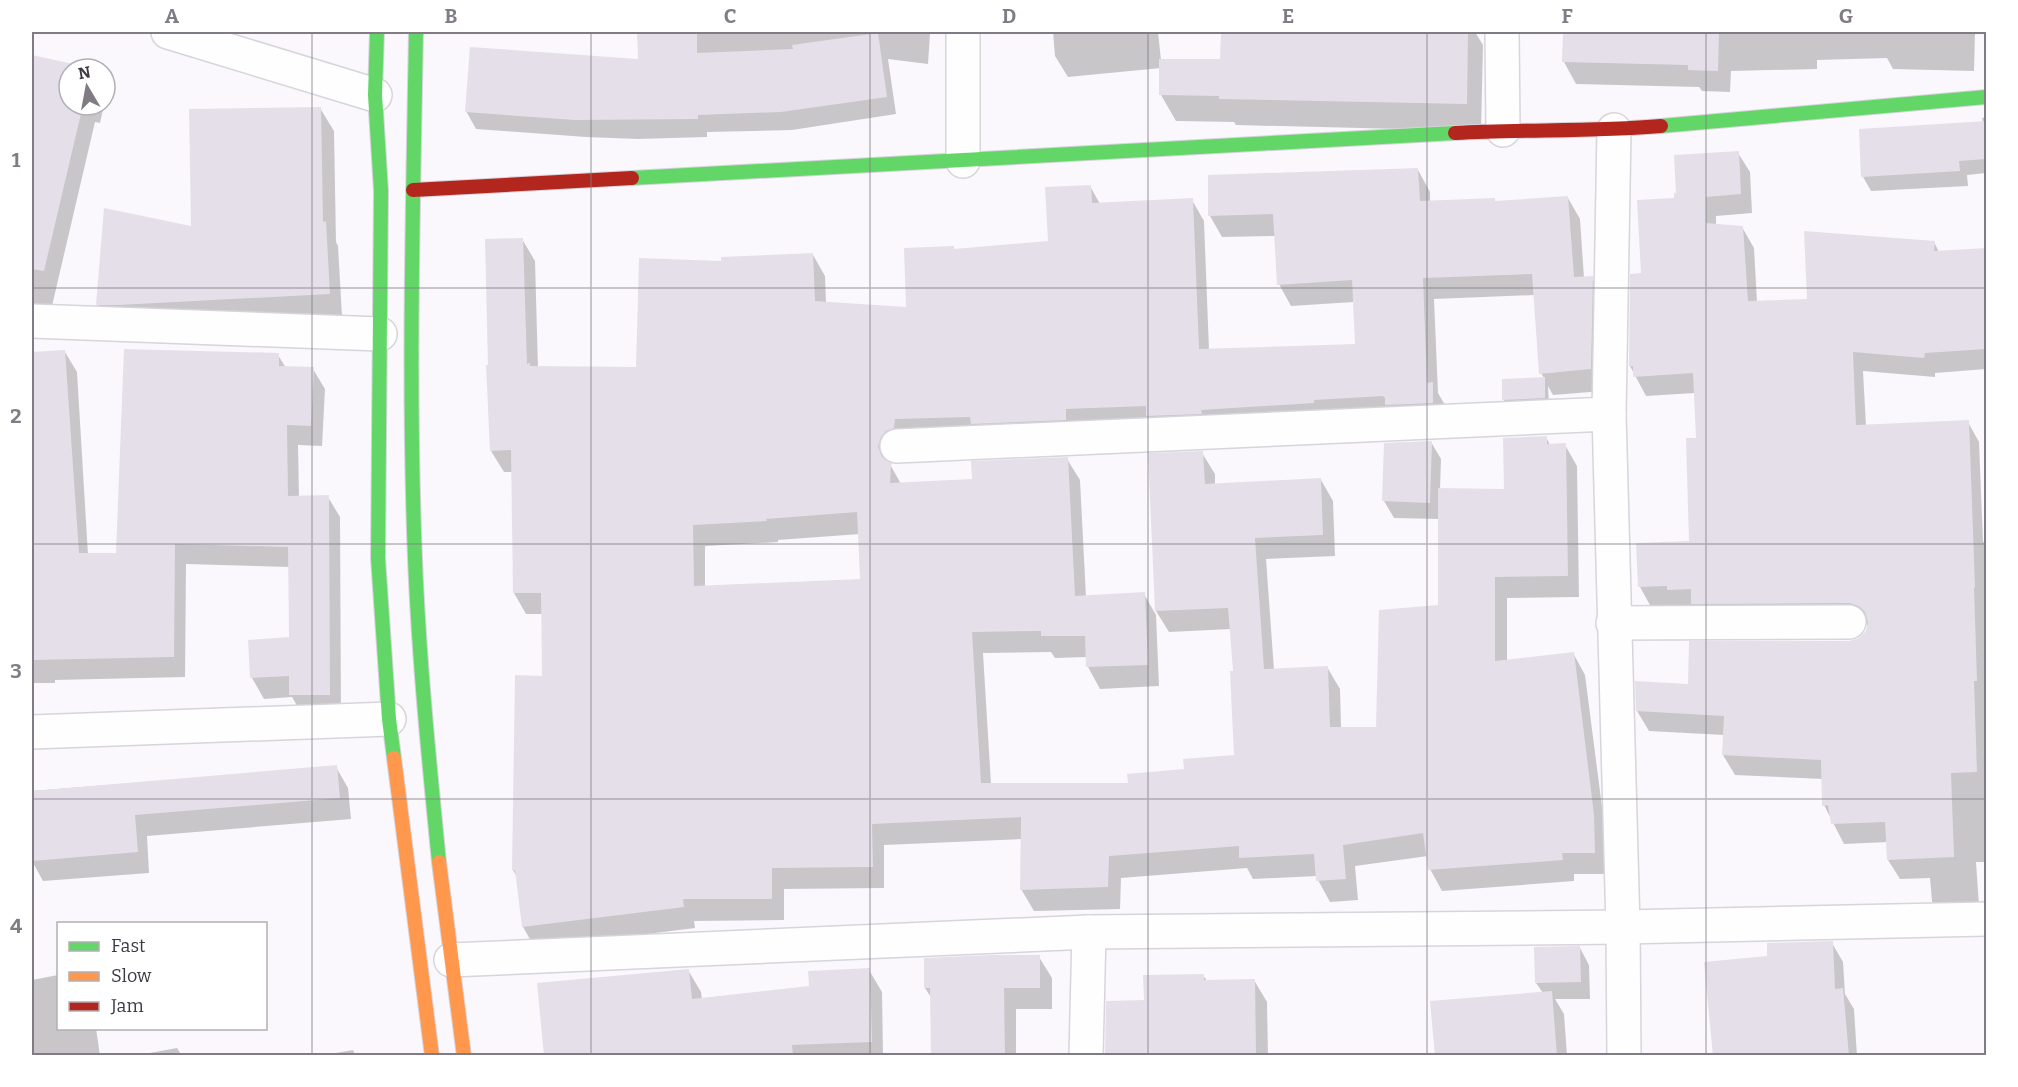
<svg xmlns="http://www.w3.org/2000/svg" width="2018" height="1087" viewBox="0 0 2018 1087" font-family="Bitter,serif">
  <rect width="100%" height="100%" fill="#faf8fc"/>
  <g fill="#0003" fill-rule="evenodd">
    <polygon points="639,32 929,32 930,34 928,64 888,59 896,114 792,130 707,132 707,137 638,139 586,137 476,129 466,111 639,60"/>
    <polygon points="1015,32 1158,32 1161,60 1221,61 1222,32 1475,32 1483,45 1481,131 1236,125 1234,122 1176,121 1161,95 1161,68 1068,77 1055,56 1053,32 1017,34"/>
    <polygon points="1564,32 1975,32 1974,71 1893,69 1887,58 1817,60 1817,69 1731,71 1730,92 1702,91 1699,87 1576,84 1564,62"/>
    <polygon points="32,56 91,69 69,69 69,105 104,105 100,123 95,122 48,323 32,328"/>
    <polygon points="320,108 334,131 336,242 338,246 342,316 110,327 97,304 192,227"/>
    <polygon points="1986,117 1986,173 1967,175 1968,186 1871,191 1863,177 1983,123 1982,118"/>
    <polygon points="1738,153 1750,172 1752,213 1716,216 1716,225 1742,227 1754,248 1757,302 1809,301 1934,242 1939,252 1986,250 1986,369 1935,373 1935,377 1863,371 1866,426 1968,422 1979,442 1983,542 1986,541 1986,862 1976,862 1980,920 1943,921 1932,901 1930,878 1900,879 1888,860 1888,842 1844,844 1824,805 1823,779 1735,775 1723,755 1724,735 1649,731 1637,711 1689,685 1860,639 1867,632 1869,625 1680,610 1678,606 1651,607 1640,587 1691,543 1697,440 1695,393 1646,396 1630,366 1642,275 1676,200"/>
    <path d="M1418 170 1430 192V202H1495L1568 198 1580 219 1584 278H1592L1604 299 1603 391 1553 395 1548 386 1549 406 1508 408 1504 400 1544 378 1541 373 1535 295 1434 299 1438 393 1445 405 892 459 891 466 901 484 973 480 1067 459 1080 480 1086 597 1144 594 1156 615 1159 686 1100 689 1088 667 1087 657 1055 658 1051 652 983 653 991 784H1129L1236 757 1234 672 1231 629 1169 632 1156 611 1202 453 1215 474V485L1321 480 1333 501 1335 556 1266 559 1274 670 1327 667 1340 689 1341 728H1378L1440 606V519L1394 518 1384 501 1431 442 1441 459 1440 490H1505L1546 437 1550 445H1565L1577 466 1579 597 1507 598V661L1573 653 1585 675 1606 838V874H1574V881L1442 891 1430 869 1428 856 1355 866 1358 900 1330 902 1318 880 1317 876 1253 879 1247 868 1121 878 1120 909 1034 911 1021 889 1022 839 884 845V888L784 889V920L694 921 695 928 535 948 523 927 517 877 513 870 544 677 543 614H526L514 593 512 472H504L491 451 488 367 522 239 535 261 538 368 637 369 722 262 813 255 825 276 826 303 907 309 955 251 1050 242 1090 186 1100 204 1192 200 1204 221 1209 350 1356 345 1354 302 1291 306 1279 284 1276 236 1222 237 1210 216ZM860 534 862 581 705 587V546L778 542V540Z"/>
    <polygon points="32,347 35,353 65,352 77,372 88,555 118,554 278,355 286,368 313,369 325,389 322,446 298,445 299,497 328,497 340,517 341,716 303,716 292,697 264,699 252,678 249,641 290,639 290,567 186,564 185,677 55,680 55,683 32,683"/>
    <polygon points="336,767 348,788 351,819 147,836 149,873 43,881 32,861 32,791"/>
    <polygon points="1832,943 1843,962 1845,994 1854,1009 1857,1056 1713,1056 1769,957"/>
    <polygon points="1580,948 1589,965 1590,999 1555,999 1564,1014 1567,1056 1436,1056 1543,993 1536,983"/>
    <polygon points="1039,957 1052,978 1052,1009 1016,1009 1016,1056 932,1056 932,999 925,988"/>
    <polygon points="688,970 701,992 702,1000 810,987 869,970 882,992 883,1056 545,1056"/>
    <polygon points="58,975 58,1028 96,1028 100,1056 32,1056 32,980"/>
    <polygon points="1203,975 1207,981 1254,980 1267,1002 1268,1056 1106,1056 1145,1001"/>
    <polygon points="177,1048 182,1056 133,1056"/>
    <polygon points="353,1050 356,1056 318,1056"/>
  </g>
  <g fill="#e5dfea" fill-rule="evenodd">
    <polygon points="637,32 697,32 697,53 793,49 792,45 878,33 887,97 781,112 698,115 698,119 575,120 465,112 470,47 638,59"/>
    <polygon points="1221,32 1468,32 1467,104 1219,99 1219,96 1159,95 1159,59 1220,59"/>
    <polygon points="1563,32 1719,32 1718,71 1688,70 1688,65 1562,62"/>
    <polygon points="32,55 96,69 69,69 69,105 83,105 44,271 32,269"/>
    <polygon points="321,107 323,222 326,221 330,294 118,305 96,305 104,208 191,226 189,109"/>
    <polygon points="1986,121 1986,159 1959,161 1960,171 1861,177 1859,129"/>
    <polygon points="1739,151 1741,194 1706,197 1706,223 1743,226 1748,301 1807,299 1804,231 1935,241 1934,251 1986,248 1986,349 1925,353 1924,358 1853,352 1856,425 1969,420 1975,587 1974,588 1977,681 1974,681 1977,772 1951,773 1954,857 1887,860 1885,822 1831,824 1828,805 1822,806 1821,760 1722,755 1724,716 1636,711 1635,681 1688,684 1689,641 1849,641 1859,638 1866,631 1868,622 1865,612 1859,606 1850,603 1691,604 1691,589 1667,590 1667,586 1638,587 1636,543 1689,541 1686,438 1696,438 1693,373 1633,377 1633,366 1629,366 1630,274 1641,273 1637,200 1674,198 1674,193 1676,193 1674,155"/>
    <path d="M1418 168 1420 201 1495 198V201L1568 196 1574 277 1593 276 1591 369 1539 374 1532 274 1423 278 1427 383 1433 382V403L1385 405V398L1383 396 1314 400V403L1201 410 1202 414 1146 416V406L1066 409V420L971 424 970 417 895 419 894 428 886 431 881 437 878 447 882 457 891 463 890 483 972 479 971 461 1068 457 1075 596 1145 592 1148 665 1086 667 1085 636H1041V631L972 632 981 783H1128L1127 774 1184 769 1183 759 1234 755 1230 671H1233L1228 608 1155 611 1148 453 1203 451 1205 484 1321 478 1323 535 1255 538 1264 669 1328 666 1330 727H1376L1379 610 1438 605V488L1504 489 1503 438 1547 436V444L1566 443 1568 576 1495 577V661L1574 652 1594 815 1595 853H1562L1563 860 1428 870 1423 833 1343 845 1346 879 1316 881 1314 854 1239 858V846L1109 856 1108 887 1020 890 1021 817 872 824 873 867 772 868V899H683L684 907 522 927 515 870H512L515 675 542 676 541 593H513L511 450 490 451 486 365H488L485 239 523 238 527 364 530 363V366L636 367 639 258 721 261V257L813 253 815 301 906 307 904 248 954 246V249L1048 241 1045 187 1091 185 1092 203 1193 198 1199 349 1355 344 1352 280 1277 285 1273 214 1208 216V175ZM857 512 860 579 694 586 693 525 767 521 766 519Z"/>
    <polygon points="124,349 279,353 279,366 314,367 311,426 287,425 288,496 329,495 330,695 289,695 289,676 250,678 248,640 289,637 288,547 175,544 174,657 32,660 32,352 65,350 79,553 116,553"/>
    <polygon points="1545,377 1545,398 1502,400 1502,379"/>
    <polygon points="1432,441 1430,503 1382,501 1384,443"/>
    <polygon points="337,765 340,798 135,815 138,852 32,861 32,791"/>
    <polygon points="1833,941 1835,989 1843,988 1849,1056 1713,1056 1704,962 1767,956 1767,943"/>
    <polygon points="1580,946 1581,982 1535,983 1534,947"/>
    <polygon points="992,955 1040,955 1040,988 1004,988 1005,1056 931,1056 930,988 924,988 924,958"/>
    <polygon points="870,968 872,1042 792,1045 793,1056 544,1056 537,983 689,969 692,999 809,986 808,971"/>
    <polygon points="1204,974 1204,980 1255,979 1256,1056 1105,1056 1106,1001 1144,1000 1143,975"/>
    <polygon points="1552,991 1557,1056 1435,1056 1430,1001"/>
  </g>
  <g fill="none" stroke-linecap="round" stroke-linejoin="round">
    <defs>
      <g id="street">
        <polyline points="168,32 375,95"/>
        <polyline points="1502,32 1503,130"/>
        <polyline points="1614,130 1609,414 1623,927 1624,1056"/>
        <polyline points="963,161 963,32"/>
        <polyline points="32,321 380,334"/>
        <polyline points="897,446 1609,414"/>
        <polyline points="1613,623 1849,622"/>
        <polyline points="32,732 389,719"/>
        <polyline points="451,960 1089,932 1623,927 1986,919"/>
        <polyline points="1086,1056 1089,932"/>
      </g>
      <g id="fast">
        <polyline points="377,32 375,95 381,191 378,558 389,719 394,758"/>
        <path d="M416 32C413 207 408 383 415 559 419 660 429 761 439 862"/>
        <polyline points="1661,126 1986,97"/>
        <polyline points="632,178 1455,133"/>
      </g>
      <g id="slow">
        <polyline points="394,758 432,1056"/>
        <polyline points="439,862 464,1056"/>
      </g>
      <g id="jam">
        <path d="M1455 133C1524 129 1592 132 1661 126"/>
        <polyline points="413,190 632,178"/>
      </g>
    </defs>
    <use href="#street" stroke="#d7d4db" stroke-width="36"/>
    <use href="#fast" stroke="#d7d4db" stroke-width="16"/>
    <use href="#slow" stroke="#d7d4db" stroke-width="16"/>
    <use href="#jam" stroke="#d7d4db" stroke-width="16"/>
    <use href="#street" stroke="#fefeff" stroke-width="33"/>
    <use href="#fast" stroke="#63d668" stroke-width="14"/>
    <use href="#slow" stroke="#ff974d" stroke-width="14"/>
    <use href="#jam" stroke="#b3261e" stroke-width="14"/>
  </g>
  <path fill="none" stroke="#807b84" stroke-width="1.5" stroke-opacity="0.55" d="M312 32V1056M591 32V1056M870 32V1056M1148 32V1056M1427 32V1056M1706 32V1056M32 288H1986M32 544H1986M32 799H1986"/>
  <rect width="2018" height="1087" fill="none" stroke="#ffffff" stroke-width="66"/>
  <rect x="57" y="922" width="210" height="108" fill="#ffffff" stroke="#b2afb4" stroke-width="1.5"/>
  <rect x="69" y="942" width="30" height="9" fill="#63d668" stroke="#b2afb4" stroke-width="1.5"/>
  <text x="111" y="952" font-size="18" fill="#3e3843">Fast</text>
  <rect x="69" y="972" width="30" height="9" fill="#ff974d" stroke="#b2afb4" stroke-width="1.5"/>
  <text x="111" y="982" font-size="18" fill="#3e3843">Slow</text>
  <rect x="69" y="1002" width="30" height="9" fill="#b3261e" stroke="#b2afb4" stroke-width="1.5"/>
  <text x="111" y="1012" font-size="18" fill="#3e3843">Jam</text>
  <g transform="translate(87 87) rotate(350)"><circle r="28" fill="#ffffff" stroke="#b2afb4" stroke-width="1.5"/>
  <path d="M0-4.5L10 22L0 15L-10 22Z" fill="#807b84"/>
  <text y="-9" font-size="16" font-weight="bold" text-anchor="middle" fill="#3e3843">N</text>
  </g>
  <rect x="33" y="33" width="1952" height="1021" fill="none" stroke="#807b84" stroke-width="2"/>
  <g font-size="20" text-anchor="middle" font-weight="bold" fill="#807b84">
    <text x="172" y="23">A</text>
    <text x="451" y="23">B</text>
    <text x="730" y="23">C</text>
    <text x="1009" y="23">D</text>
    <text x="1288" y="23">E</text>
    <text x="1567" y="23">F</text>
    <text x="1846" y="23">G</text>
    <text x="16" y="167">1</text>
    <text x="16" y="423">2</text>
    <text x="16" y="678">3</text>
    <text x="16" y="933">4</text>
  </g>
</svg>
